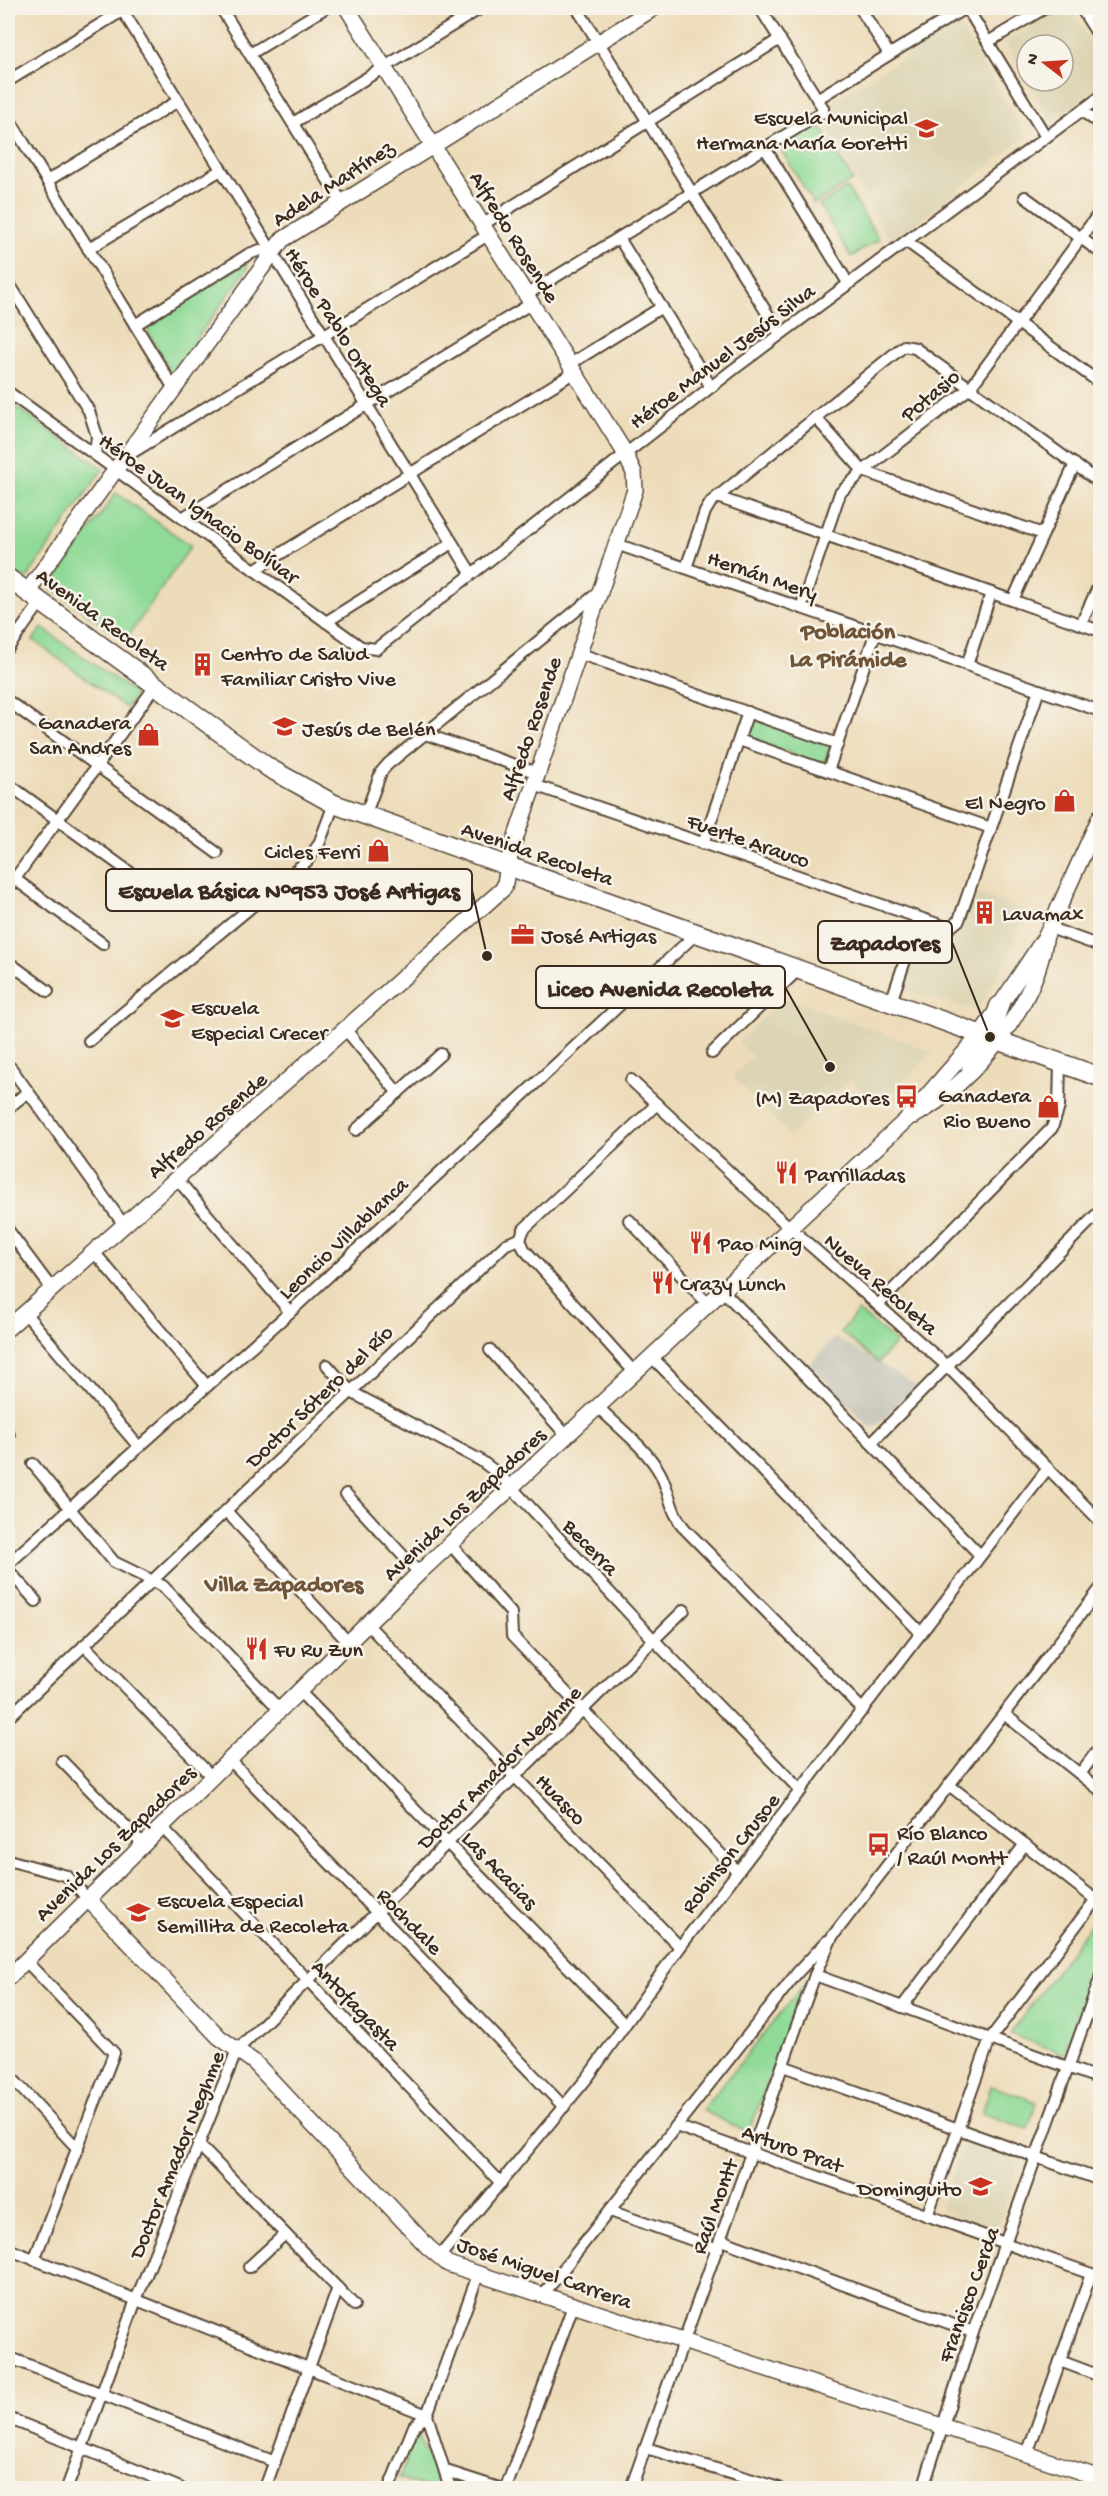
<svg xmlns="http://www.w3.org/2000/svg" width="1108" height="2496" viewBox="0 0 1108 2496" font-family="'Gochi Hand',sans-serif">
  <rect width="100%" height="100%" fill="#f7f3e8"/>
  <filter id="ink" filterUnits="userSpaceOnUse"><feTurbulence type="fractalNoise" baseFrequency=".0167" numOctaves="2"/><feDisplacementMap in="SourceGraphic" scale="12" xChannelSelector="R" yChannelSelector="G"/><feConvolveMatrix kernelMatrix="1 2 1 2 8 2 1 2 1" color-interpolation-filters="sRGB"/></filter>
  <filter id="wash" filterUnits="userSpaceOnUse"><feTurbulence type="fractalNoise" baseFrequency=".008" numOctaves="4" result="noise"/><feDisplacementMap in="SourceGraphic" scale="24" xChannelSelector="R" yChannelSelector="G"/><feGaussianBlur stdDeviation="1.35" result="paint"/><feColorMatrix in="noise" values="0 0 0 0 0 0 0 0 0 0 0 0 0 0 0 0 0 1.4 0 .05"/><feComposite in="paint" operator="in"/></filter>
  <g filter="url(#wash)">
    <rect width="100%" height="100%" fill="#eddcba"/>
    <g fill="#dcd4b4">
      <polygon points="1062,8 1071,8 1100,59 1100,87 1051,121 1028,81 1063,81 1063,45 1027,45 1027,80 1005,42"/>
      <polygon points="958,24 1026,136 891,243 826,123 832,115 830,103"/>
      <polygon points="974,892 1024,910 1009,956 977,1011 902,989 923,926 954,937"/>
      <polygon points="784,997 933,1052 878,1106 850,1078 790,1136 732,1076 752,1057 738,1042"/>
      <polygon points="964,2143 1020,2163 996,2230 940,2210"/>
    </g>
    <polygon fill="#c6c5b8" points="835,1337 917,1386 877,1425 869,1427 810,1364"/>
    <g fill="#8fda97" stroke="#65825a" stroke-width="1.5">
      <polygon points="817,121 853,180 814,204 778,145"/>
      <polygon points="847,188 879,239 851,257 819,205"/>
      <polygon points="247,262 247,269 171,374 147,329 149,322"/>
      <polygon points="8,401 103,469 25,581 8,569"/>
      <polygon points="116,493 191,546 125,641 50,587"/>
      <polygon points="42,628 136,694 126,708 33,640"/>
      <polygon points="749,718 830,746 825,762 821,764 749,739 744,732"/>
      <polygon points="858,1311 896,1342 878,1363 841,1332"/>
      <polygon points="1100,1912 1100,1951 1064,2054 1010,2034"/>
      <polygon points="809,1978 748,2133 702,2110"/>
      <polygon points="991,2086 1037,2102 1027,2129 982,2113"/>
      <polygon points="417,2431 441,2488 427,2488 399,2478"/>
    </g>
  </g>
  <g filter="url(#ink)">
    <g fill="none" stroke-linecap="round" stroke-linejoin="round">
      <defs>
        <g id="street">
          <polyline points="121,8 471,573"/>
          <polyline points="221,8 341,201"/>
          <polyline points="577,8 780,334"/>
          <polyline points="860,8 889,54"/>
          <polyline points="967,8 1046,137"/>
          <polyline points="1081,8 1100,38"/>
          <polyline points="988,42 1045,8"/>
          <polyline points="250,54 325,8"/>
          <polyline points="8,81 127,8"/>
          <polyline points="817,99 965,8"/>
          <polyline points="1082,111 1100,124"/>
          <polyline points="8,117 173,387"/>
          <polyline points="293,123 481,8"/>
          <polyline points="765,148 848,283"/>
          <polyline points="47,181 178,101"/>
          <polyline points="1025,197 1100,252"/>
          <polyline points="482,225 780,39"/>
          <polyline points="619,238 711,387"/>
          <polyline points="906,241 1100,383"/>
          <polyline points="88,249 221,170"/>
          <polyline points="8,282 89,411 97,436 95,455"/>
          <polyline points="526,295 823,112 823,108 760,8"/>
          <polyline points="135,325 249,254 260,250 271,251"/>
          <polyline points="570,364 662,307"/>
          <polyline points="8,392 361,647 376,649 734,369 1100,97"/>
          <polyline points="815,417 863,471 1043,534"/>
          <polyline points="130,454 488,235"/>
          <polyline points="717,497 1100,631"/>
          <polyline points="182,518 532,303"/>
          <polyline points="616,544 1100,711"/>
          <polyline points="686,568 705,512 711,502 904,346 915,348 1100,483"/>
          <polyline points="254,570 575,372"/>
          <polyline points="1013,600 1075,464"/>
          <polyline points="801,608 840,493 863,471 970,388 1100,212"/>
          <polyline points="326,622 452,543"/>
          <polyline points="1081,624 1100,583"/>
          <polyline points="8,648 41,602"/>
          <polyline points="578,653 838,744"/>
          <polyline points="967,665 991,593"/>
          <polyline points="8,701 217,853"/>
          <polyline points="425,734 538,773"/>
          <polyline points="739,740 991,828"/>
          <polyline points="828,771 875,634"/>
          <polyline points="8,784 157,892"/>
          <polyline points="534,785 949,928 959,920 1039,690"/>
          <polyline points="365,816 381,772 388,764 599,592"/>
          <polyline points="703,844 748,712"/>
          <polyline points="8,874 103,944"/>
          <polyline points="8,888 156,685"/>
          <polyline points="1050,928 1100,946"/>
          <polyline points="8,962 48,991"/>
          <polyline points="891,1002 919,919"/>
          <polyline points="346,1030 398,1093"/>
          <polyline points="89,1041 307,861 319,844 334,804"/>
          <polyline points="712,1053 799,969"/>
          <polyline points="11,1068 124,1225"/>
          <polyline points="631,1080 769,1209 947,1366 1100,1521"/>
          <polyline points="8,1108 28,1092"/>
          <polyline points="356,1130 441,1054"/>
          <polyline points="177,1179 290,1312"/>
          <polyline points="629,1220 708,1304"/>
          <polyline points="8,1230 52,1289"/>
          <polyline points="520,1239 524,1229 657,1104"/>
          <polyline points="520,1239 524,1249 635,1373"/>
          <polyline points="94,1252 207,1386"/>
          <polyline points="723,1291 980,1555"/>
          <polyline points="878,1305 1052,1128 1059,1107 1060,1062"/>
          <polyline points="25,1313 139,1447"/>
          <polyline points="490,1350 567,1436"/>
          <polyline points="652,1357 921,1633"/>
          <polyline points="327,1365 351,1392 480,1460 500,1475 654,1640 801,1791"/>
          <path d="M598 1407C618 1427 646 1448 660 1473 670 1492 670 1512 685 1529L863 1710"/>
          <polyline points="8,1434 9,1435"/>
          <polyline points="871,1443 1100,1211"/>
          <polyline points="33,1464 114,1562 163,1586 279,1709"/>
          <polyline points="346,1494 419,1573"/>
          <polyline points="226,1511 348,1642"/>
          <polyline points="450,1544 511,1613 512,1636 737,1871"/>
          <polyline points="8,1564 290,1312 697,933"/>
          <polyline points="8,1570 36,1601"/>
          <polyline points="367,1624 680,1947"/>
          <polyline points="84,1645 212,1777"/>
          <polyline points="299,1691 624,2024"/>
          <polyline points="1004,1714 1100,1790"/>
          <polyline points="8,1718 506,1244 520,1239"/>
          <polyline points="230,1760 564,2107"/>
          <polyline points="62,1761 143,1844"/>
          <polyline points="1080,1774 1100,1747"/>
          <polyline points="949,1785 1096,1900"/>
          <polyline points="161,1826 501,2183"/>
          <polyline points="8,1860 67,1876 87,1898"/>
          <polyline points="25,1960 114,2053 34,2260"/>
          <polyline points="815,1975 1100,2079"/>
          <polyline points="902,2007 1025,1844"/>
          <polyline points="783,2066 1100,2180"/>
          <polyline points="8,2074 78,2149"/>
          <polyline points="676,2126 1100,2277"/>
          <polyline points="198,2144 354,2305"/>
          <polyline points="610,2211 718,2249"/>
          <polyline points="927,2216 990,2039 1100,1894"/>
          <polyline points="721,2240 973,2332"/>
          <polyline points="8,2249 427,2415"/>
          <polyline points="439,2257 588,2077 680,1947 1048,1468"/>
          <polyline points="249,2267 285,2234"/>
          <polyline points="542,2296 797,1973 827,1941"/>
          <polyline points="8,2357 275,2462"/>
          <polyline points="1060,2361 1100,2376"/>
          <polyline points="8,2418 180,2488"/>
          <polyline points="646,2448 779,2488"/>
          <polyline points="1027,2454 1091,2274"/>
          <polyline points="446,2471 499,2488"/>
          <polyline points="67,2488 136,2300 237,2050 684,1610"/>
          <polyline points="265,2488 338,2288"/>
          <polyline points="389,2488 414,2426 427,2415"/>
          <polyline points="450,2488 427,2415 478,2275"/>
          <polyline points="506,2488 573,2306"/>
          <polyline points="631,2488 815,1975 832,1937 1100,1589"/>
          <polyline points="923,2488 973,2332 1100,1979"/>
        </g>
        <g id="secondary">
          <polyline points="27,592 282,240 654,8"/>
          <path d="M914 1116C974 1082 1034 1008 1045 940"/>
          <polyline points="8,1328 504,888 511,851 635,490 634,473 625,453 347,8"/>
          <polyline points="87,1898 219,2037 254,2062 428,2247 448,2264 1100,2478"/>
          <polyline points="8,1978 419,1573 906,1120 981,1034 1046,936 1100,817"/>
        </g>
        <g id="primary">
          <polyline points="8,578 269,768 334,804 1100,1077"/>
          <path d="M999 1006C995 1019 990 1028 999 1040"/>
          <polyline points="971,1070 983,1049 981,1034"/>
        </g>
      </defs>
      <use href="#street" stroke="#564535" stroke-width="14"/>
      <use href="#secondary" stroke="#564535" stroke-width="18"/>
      <use href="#primary" stroke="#564535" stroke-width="21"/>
      <use href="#street" stroke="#fff" stroke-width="10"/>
      <use href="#secondary" stroke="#fff" stroke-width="15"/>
      <use href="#primary" stroke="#fff" stroke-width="18"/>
    </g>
  </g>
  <defs>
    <symbol id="school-bare" viewBox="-9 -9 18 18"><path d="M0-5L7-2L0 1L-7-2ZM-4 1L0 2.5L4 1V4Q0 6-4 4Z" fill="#c8321e" stroke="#f7f3e8" stroke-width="2.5" paint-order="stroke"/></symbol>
    <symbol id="building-bare" viewBox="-9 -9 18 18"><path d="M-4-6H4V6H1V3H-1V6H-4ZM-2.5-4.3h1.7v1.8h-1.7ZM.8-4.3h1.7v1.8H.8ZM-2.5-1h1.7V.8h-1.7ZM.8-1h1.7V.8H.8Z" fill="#c8321e" stroke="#f7f3e8" stroke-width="2.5" paint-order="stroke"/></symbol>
    <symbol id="shop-bare" viewBox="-9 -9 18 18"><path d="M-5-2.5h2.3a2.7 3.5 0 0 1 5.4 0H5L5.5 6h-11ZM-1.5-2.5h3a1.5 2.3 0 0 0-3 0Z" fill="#c8321e" stroke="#f7f3e8" stroke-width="2.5" paint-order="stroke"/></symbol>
    <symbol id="office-bare" viewBox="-9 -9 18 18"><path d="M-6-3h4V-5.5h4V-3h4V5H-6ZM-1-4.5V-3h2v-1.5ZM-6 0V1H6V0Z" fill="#c8321e" stroke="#f7f3e8" stroke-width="2.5" paint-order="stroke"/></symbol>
    <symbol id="bus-bare" viewBox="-9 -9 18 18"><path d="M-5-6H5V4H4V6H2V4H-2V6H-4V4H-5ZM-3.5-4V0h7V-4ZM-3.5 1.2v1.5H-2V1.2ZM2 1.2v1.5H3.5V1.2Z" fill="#c8321e" stroke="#f7f3e8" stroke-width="2.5" paint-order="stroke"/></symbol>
    <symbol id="restaurant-bare" viewBox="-9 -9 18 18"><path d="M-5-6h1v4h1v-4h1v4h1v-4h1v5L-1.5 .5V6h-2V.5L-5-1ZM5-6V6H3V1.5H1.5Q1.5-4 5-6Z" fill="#c8321e" stroke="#f7f3e8" stroke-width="2.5" paint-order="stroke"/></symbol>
  </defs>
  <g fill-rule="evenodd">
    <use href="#school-bare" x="910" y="112" width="33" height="33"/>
    <use href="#building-bare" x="186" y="648" width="33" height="33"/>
    <use href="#school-bare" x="268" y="710" width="33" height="33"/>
    <use href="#shop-bare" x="132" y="718" width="33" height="33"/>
    <use href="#shop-bare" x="1048" y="784" width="33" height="33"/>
    <use href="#shop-bare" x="362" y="834" width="33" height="33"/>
    <use href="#building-bare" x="968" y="896" width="33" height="33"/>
    <use href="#office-bare" x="506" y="918" width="33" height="33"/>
    <use href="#school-bare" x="156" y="1002" width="33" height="33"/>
    <use href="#bus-bare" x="890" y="1080" width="33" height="33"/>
    <use href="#shop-bare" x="1032" y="1090" width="33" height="33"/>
    <use href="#restaurant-bare" x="770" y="1156" width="33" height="33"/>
    <use href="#restaurant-bare" x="684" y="1226" width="33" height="33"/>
    <use href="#restaurant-bare" x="646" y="1266" width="33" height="33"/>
    <use href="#restaurant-bare" x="240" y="1632" width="33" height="33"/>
    <use href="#bus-bare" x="862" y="1828" width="33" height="33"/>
    <use href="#school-bare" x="122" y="1896" width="33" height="33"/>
    <use href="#school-bare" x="964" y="2170" width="33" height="33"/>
  </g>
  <g text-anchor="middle" stroke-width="5" stroke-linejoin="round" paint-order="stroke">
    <g font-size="22" fill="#3b2a1e" stroke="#f7f3e8" text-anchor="start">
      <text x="908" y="124" text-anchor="end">Escuela Municipal<tspan x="908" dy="25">Hermana María Goretti</tspan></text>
      <text x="221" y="660">Centro de Salud<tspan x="221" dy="25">Familiar Cristo Vive</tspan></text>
      <text x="131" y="729" text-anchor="end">Ganadera<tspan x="131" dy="25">San Andres</tspan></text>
      <text x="302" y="735">Jesús de Belén</text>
      <text x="1046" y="809" text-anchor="end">El Negro</text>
      <text x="361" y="858" text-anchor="end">Cicles Ferri</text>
      <text x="1002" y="920">Lavamax</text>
      <text x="541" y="942">José Artigas</text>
      <text x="191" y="1014">Escuela<tspan x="191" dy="25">Especial Crecer</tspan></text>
      <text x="1031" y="1102" text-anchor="end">Ganadera<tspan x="1031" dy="25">Rio Bueno</tspan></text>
      <text x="889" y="1104" text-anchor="end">(M) Zapadores</text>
      <text x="805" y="1181">Parrilladas</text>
      <text x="718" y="1250">Pao Ming</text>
      <text x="680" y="1290">Crazy Lunch</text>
      <text x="274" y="1656">Fu Ru Zun</text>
      <text x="897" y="1839">Río Blanco<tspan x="897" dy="25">/ Raúl Montt</tspan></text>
      <text x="157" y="1907">Escuela Especial<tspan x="157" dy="25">Semillita de Recoleta</tspan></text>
      <text x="962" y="2195" text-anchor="end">Dominguito</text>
    </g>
    <g font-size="22" fill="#3b2a1e" stroke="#f7f3e8">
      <text transform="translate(332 182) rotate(-33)" y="8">Adela Martínez</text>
      <text transform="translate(516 236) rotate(58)" y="8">Alfredo Rosende</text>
      <text transform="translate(340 326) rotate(58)" y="8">Héroe Pablo Ortega</text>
      <text transform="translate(721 355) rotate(-37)" y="8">Héroe Manuel Jesús Silva</text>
      <text transform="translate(929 394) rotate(-40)" y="8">Potasio</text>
      <text transform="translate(200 507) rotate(36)" y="8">Héroe Juan Ignacio Bolívar</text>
      <text transform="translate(763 574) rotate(19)" y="8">Hernán Mery</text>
      <text transform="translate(104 618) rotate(36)" y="8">Avenida Recoleta</text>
      <text transform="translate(529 728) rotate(-71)" y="8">Alfredo Rosende</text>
      <text transform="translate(749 839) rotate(19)" y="8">Fuerte Arauco</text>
      <text transform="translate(538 852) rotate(19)" y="8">Avenida Recoleta</text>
      <text transform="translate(206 1124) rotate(-41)" y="8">Alfredo Rosende</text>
      <text transform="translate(342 1237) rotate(-43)" y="8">Leoncio Villablanca</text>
      <text transform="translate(882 1283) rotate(41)" y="8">Nueva Recoleta</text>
      <text transform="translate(318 1395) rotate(-44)" y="8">Doctor Sótero del Río</text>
      <text transform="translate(463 1503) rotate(-43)" y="8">Avenida Los Zapadores</text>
      <text transform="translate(592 1546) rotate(46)" y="8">Becerra</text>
      <text transform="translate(498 1766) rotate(-45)" y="8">Doctor Amador Neghme</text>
      <text transform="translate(562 1798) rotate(46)" y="8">Huasco</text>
      <text transform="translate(114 1842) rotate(-44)" y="8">Avenida Los Zapadores</text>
      <text transform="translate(729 1852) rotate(-52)" y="8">Robinson Crusoe</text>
      <text transform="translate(501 1869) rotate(46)" y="8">Las Acacias</text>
      <text transform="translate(411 1920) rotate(46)" y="8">Rochdale</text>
      <text transform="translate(357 2004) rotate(46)" y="8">Antofagasta</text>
      <text transform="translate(793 2147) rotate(20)" y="8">Arturo Prat</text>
      <text transform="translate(175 2154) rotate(-68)" y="8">Doctor Amador Neghme</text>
      <text transform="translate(713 2206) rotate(-70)" y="8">Raúl Montt</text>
      <text transform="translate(545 2271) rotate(19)" y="8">José Miguel Carrera</text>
      <text transform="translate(967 2294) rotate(-70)" y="8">Francisco Cerda</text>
    </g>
    <g font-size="24" font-weight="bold" fill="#715538" stroke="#f7f3e8">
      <text x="848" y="638">Población<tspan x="848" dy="28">La Pirámide</tspan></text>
      <text x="284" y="1591">Villa Zapadores</text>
    </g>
  </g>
  <path fill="none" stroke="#3b2a1e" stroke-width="2" d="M487 956L472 890M990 1037L952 942M830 1067L785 987"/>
  <g fill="#3b2a1e" stroke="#f7f3e8" stroke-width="2">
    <circle cx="487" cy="956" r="6"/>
    <circle cx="990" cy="1037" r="6"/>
    <circle cx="830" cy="1067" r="6"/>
  </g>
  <g fill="#f7f3e8" stroke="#3b2a1e" stroke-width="2">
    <rect x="106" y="869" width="366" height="42" rx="6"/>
    <rect x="818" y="921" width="134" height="42" rx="6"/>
    <rect x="536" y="966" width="249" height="42" rx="6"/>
  </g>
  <g font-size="24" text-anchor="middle" font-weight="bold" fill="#3b2a1e">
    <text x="289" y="898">Escuela Básica N°953 José Artigas</text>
    <text x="885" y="950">Zapadores</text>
    <text x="660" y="996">Liceo Avenida Recoleta</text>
  </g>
  <rect width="1108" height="2496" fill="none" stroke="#f7f3e8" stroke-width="30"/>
  <g transform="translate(1045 63) rotate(287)"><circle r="28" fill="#f7f3e8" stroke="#aca397" stroke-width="1.5"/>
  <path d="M0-4.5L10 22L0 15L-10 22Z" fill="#c8321e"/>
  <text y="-9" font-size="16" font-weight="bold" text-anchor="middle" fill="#3b2a1e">N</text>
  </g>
</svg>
